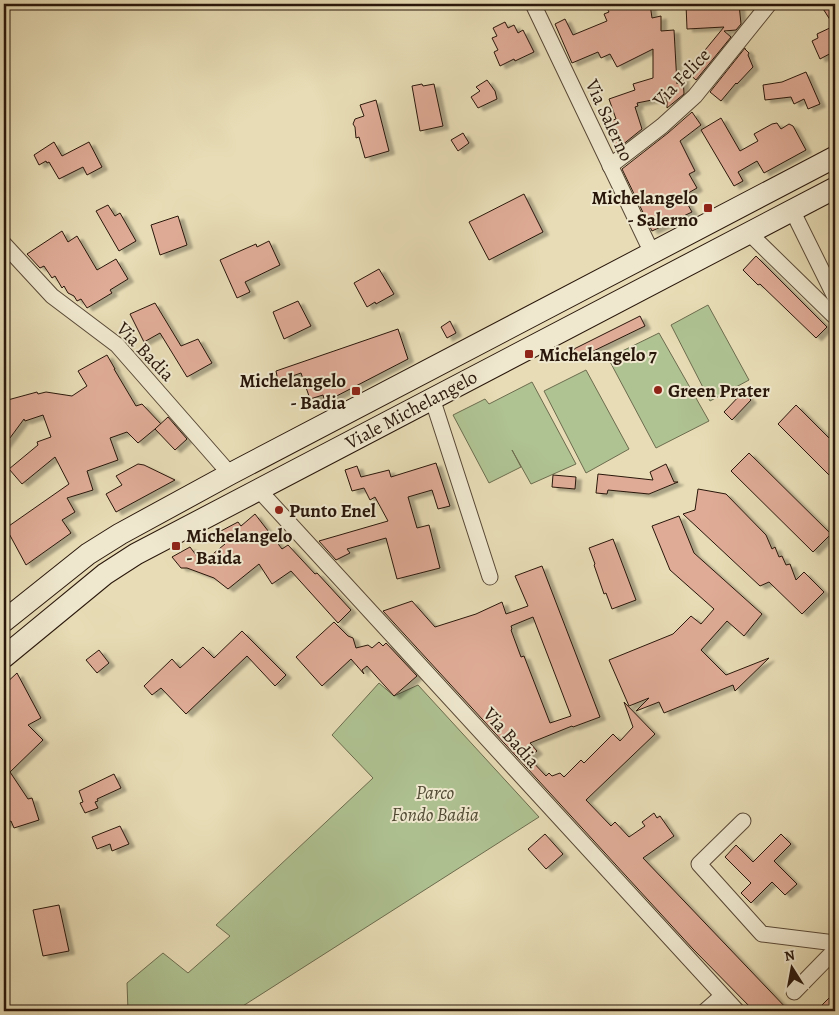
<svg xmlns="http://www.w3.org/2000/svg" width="839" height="1015" viewBox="0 0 839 1015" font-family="Alegreya,serif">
  <defs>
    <filter id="shadow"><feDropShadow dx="5.5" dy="3" stdDeviation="1" flood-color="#0004"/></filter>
  </defs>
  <rect width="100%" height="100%" fill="#e7dcb5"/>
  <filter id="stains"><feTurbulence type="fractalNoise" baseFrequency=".004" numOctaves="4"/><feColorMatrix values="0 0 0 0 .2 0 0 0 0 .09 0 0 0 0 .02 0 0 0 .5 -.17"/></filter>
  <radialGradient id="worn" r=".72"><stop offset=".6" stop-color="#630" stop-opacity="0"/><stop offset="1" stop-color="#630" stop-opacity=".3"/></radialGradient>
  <g fill="#afc292" stroke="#6c6c4e">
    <polygon points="708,305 749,380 710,401 671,325"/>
    <polygon points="659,333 709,421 656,448 608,358"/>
    <polygon points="586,370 629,449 586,473 544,391"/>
    <polygon points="532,382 576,464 531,484 512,450 521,467 489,483 453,415 485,399 489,404"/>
    <polygon points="379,683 394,696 418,685 539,817 235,1011 128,1011 127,983 163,953 188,973 230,936 216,925 373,778 332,735"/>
  </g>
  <g fill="#dfab96" stroke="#29170b" fill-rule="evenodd" filter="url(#shadow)">
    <polygon points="605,4 638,4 640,9 650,4 652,18 661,16 661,31 674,30 677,84 683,77 684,94 667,108 667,97 637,103 638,106 635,107 642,129 616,150 609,128 611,127 610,121 616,119 609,99 635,90 633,84 653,78 653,49 617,67 610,54 601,58 598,52 572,63 555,24 565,19 573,35 607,21 604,14 609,12"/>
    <polygon points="686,4 739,4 741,24 736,30 724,31 731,37 696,80 687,72 724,27 687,29"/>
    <polygon points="820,4 835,4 835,51 820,59 812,41 818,38 817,34 834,26"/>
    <polygon points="505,22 508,28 514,25 518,33 523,30 534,52 515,61 514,59 500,66 494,52 498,50 492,38 497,36 493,28"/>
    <polygon points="745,48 745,49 749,53 748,55 753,67 737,84 736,83 721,101 710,92"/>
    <polygon points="806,72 820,104 808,109 804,99 794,104 791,97 765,100 763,85 782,82"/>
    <polygon points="487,80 495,91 497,99 478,108 471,97 480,91 476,87"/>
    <polygon points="422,84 423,86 434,84 443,126 420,131 412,86"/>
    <polygon points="376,100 389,151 365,158 359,137 356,138 355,127 353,124 355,119 364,116 360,105"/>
    <polygon points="692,112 701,125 680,141 695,171 689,174 697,188 683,196 692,212 652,231 622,169 668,133"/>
    <polygon points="721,118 740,151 758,141 754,134 772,124 777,123 781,129 789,124 793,126 806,150 764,173 757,161 738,172 743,181 734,186 701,130"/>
    <polygon points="463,133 469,143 458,151 451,140"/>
    <polygon points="54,142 62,156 89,142 102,167 87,175 83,167 59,179 49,162 47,163 46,161 39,165 34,155"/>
    <polygon points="524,194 543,232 489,260 469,222"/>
    <polygon points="108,205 115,216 120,213 136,241 119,251 96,211"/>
    <polygon points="178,216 187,245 160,255 151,225"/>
    <polygon points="62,231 68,242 77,236 97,270 116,259 128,279 110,290 112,293 87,308 81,299 77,301 74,296 68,293 64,286 62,288 55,276 52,278 44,266 40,268 27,254"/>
    <polygon points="269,241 280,265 245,282 250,292 237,298 220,260 240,251 256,244 257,247"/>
    <polygon points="756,256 827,327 816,338 760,284 758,285 743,270"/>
    <polygon points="379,269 394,294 376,304 375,302 367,307 354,283"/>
    <polygon points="298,301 311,326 284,339 273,312"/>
    <polygon points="155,303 181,346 198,339 212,363 187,377 160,333 144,342 130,314"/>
    <polygon points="640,316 645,326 579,358 574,349"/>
    <polygon points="450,321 456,333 447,338 441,327"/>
    <polygon points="398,329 408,359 325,402 323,395 310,399 301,373 278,381 276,371"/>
    <polygon points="107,355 115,369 114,369 136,406 142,404 161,424 138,443 127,432 110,438 118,460 87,471 93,490 67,498 75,512 62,520 71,533 26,565 6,528 69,484 55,457 22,484 9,469 38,445 37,442 51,437 43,415 25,421 24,419 4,446 4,401 37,392 38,394 46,392 72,396 87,386 78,371"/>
    <polygon points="743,392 751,400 732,420 724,412"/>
    <polygon points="796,405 835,444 835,481 778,424"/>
    <polygon points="168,417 187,439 175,450 155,429"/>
    <polygon points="749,453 831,534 813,552 731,471"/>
    <polygon points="436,463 450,506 438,509 432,490 408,497 417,528 429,525 440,568 397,579 386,538 347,549 350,553 336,560 319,541 388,521 375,497 370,500 364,488 352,491 345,470 357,466 361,477 389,470 391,477"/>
    <polygon points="138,464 144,465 175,480 116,512 106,494 122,485 116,476"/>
    <polygon points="666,464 674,482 678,482 649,494 608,490 607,494 596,493 598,474 653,480 650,472"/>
    <polygon points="553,475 576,477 575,489 552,487"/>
    <polygon points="698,489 726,494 766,535 772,549 775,547 779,557 782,556 786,565 790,564 796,580 804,572 824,592 802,614 769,582 760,586 683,514 695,510"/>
    <polygon points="255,514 282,549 288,545 315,574 317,573 351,610 338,623 291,571 272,584 259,564 228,589 214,578 187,568 181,568 172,557 190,547 202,563 225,544 217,533 238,522 241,526"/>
    <polygon points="679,516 694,553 762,614 744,636 727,621 701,650 726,675 769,658 735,691 733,685 664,713 659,702 636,711 649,698 629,706 609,660 673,634 691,616 701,624 714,609 670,570 652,526"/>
    <polygon points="613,539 636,600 612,609 606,593 604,594 594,565 595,564 589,548"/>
    <path d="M542 566 600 717 573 727 572 726 530 743 537 751 529 758 546 776 549 773 552 776 560 773 564 777 581 760 584 763 613 734 620 741 633 727 624 702 655 734 586 800 611 826 615 822 629 837 645 826 642 822 654 813 657 818 660 816 674 836 643 858 789 1011H754L693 949 383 611 412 601 435 627 476 614 502 602 506 614 528 606 515 576ZM533 617 571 716 550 723 524 656 521 657 511 630 512 629 511 626Z"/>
    <polygon points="334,622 348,636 353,638 356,648 368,645 372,648 379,642 383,646 386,643 417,676 394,696 367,666 362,670 364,674 351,659 322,686 296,657"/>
    <polygon points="242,631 286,675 275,686 247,656 186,714 161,688 152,695 144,686 172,659 180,668 203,647 214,658"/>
    <polygon points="99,650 109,663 97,673 86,660"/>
    <polygon points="17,673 41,718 28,725 43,740 10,772 28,799 32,798 39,820 14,828 11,821 4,824 4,685"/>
    <polygon points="114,774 121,788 97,799 98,801 95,802 98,808 85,813 80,803 83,802 79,791"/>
    <polygon points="120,826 129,844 112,851 110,844 97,849 92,837"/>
    <polygon points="545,834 563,854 546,869 528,849"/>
    <polygon points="781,834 791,844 774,861 797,884 785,895 772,882 751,903 741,893 751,883 725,857 736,845 753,862"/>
    <polygon points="59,905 69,951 43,956 33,910"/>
    <polygon points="835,992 835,1011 816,1011"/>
  </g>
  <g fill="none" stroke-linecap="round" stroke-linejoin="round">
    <defs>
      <g id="street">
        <polyline points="533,4 652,253"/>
        <polyline points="610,166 662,126 695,96 769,4"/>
        <polyline points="792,210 835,297"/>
        <polyline points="749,233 835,317"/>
        <polyline points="4,244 52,296 117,345 230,474"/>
        <polyline points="432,398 490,577"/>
        <polyline points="258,489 737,1011"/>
        <polyline points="743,821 699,864 762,934 835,943"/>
        <polyline points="794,992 835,950"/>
        <polyline points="705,1011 722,996"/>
      </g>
      <g id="secondary">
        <polyline points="4,621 88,554 120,534 230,474 835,157"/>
        <polyline points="4,657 105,574 136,554 835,188"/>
      </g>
    </defs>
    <use href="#street" stroke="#584836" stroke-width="17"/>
    <use href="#secondary" stroke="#29170b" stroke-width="23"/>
    <use href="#street" stroke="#efe8cf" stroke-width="15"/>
    <use href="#secondary" stroke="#efe8cf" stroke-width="21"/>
  </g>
  <g fill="#8f2418" stroke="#efe8cf" stroke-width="2">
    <rect x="703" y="203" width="10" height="10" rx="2.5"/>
    <rect x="524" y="349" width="10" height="10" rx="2.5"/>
    <circle cx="658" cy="390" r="5"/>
    <rect x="351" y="386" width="10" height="10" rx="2.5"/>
    <circle cx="279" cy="510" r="5"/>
    <rect x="171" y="541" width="10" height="10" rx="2.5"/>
  </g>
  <g text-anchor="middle" stroke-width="4" stroke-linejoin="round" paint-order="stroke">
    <g font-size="19" fill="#29170b" stroke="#efe8cf">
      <text transform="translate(681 77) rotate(-46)" y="7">Via Felice</text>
      <text transform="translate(610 120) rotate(65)" y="7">Via Salerno</text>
      <text transform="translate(146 351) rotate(46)" y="7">Via Badia</text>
      <text transform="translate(411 409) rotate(-28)" y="7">Viale Michelangelo</text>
      <text transform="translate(512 737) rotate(48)" y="7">Via Badia</text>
    </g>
    <g font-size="19" font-weight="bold" fill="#29170b" stroke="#efe8cf" text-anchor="start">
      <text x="698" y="204" text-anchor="end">Michelangelo<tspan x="698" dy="22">- Salerno</tspan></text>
      <text x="539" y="361">Michelangelo 7</text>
      <text x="346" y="387" text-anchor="end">Michelangelo<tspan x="346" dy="22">- Badia</tspan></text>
      <text x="668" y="397">Green Prater</text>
      <text x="289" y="517">Punto Enel</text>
      <text x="186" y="542">Michelangelo<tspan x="186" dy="22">- Baida</tspan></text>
    </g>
    <g font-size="19" font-style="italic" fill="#514a34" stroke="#efe8cf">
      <text x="435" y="799">Parco<tspan x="435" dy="22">Fondo Badia</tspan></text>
    </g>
  </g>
  <rect width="839" height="1015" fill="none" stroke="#e7dcb5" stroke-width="20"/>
  <rect x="5" y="5" width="829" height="1005" fill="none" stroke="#29170b" stroke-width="2.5"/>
  <rect x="10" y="10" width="819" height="995" fill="none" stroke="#29170b"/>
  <g transform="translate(792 968) rotate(349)" stroke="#efe8cf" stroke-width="4" paint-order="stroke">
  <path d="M0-4L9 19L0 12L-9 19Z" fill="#29170b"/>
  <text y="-8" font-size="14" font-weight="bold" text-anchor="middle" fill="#29170b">N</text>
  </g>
  <rect width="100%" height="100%" filter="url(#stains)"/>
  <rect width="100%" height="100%" fill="url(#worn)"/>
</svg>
